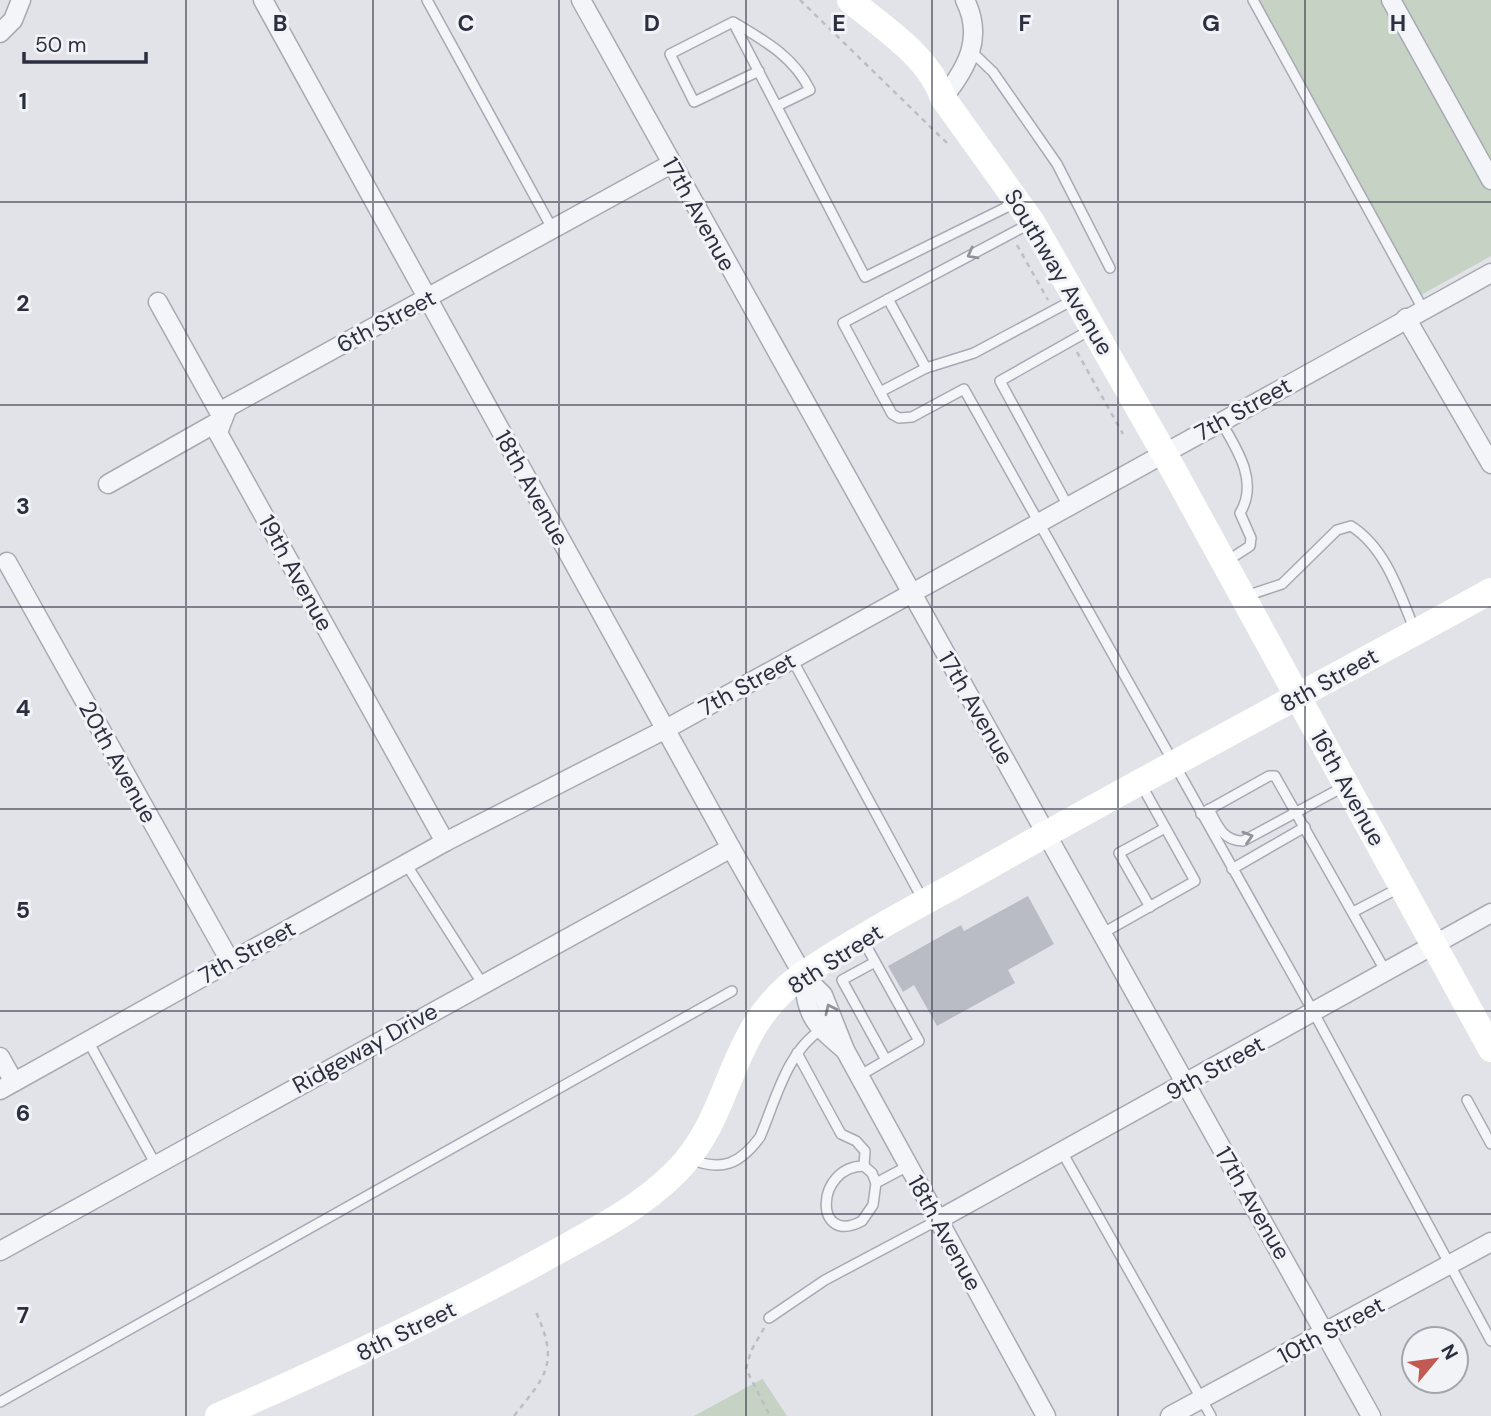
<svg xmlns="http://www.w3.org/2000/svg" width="1491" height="1416" viewBox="0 0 1491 1416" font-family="'DM Sans',sans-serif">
  <rect width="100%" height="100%" fill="#e2e3e9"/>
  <g fill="#c5d2c4">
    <polygon points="1253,0 1491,0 1491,256 1421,295"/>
    <polygon points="762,1378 787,1416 694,1416 762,1379"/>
  </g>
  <polygon fill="#babcc5" points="1028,896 1054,944 1008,970 1015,983 937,1026 914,985 903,992 888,966 961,925 964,931"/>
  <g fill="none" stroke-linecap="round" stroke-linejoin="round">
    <defs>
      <g id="service">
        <polyline points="427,0 553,230"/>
        <polyline points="1253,0 1423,309"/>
        <path d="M735 23C765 41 794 57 810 90L777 106"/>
        <polyline points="972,52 993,72 1057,164 1110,268"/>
        <polyline points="759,71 694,102 670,54 733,22 865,277 1013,204"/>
        <polyline points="1031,223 843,323 892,414 899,418 912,417 964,389 1314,1013 1491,1341"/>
        <polyline points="926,368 974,353 1073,300"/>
        <polyline points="880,392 926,368 888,299"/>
        <path d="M1221 422C1237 449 1259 482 1240 513L1251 538 1250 546 1227 561"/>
        <polyline points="1068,506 1000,381 1092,329"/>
        <path d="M1246 596 1282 584 1337 530 1351 526C1386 548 1400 594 1415 631"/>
        <polyline points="792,659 923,900"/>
        <path d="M1209 809C1217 825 1223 841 1243 841L1345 786"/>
        <polyline points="1201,814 1269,776 1275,776 1386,972"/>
        <polyline points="406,864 482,983"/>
        <polyline points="1232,869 1305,827"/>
        <polyline points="1150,907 1119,853 1165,828"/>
        <polyline points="1353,912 1401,887"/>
        <polyline points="1103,933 1195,881 1142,786"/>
        <polyline points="875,962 842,980 886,1060"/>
        <polyline points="88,1041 156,1165"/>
        <path d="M797 1053 841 1134 856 1141 865 1151 864 1166C815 1166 813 1247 862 1221L873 1205 876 1183 908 1166"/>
        <polyline points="859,1076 919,1041 863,940"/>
        <polyline points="1467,1100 1491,1144"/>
        <polyline points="1062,1152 1211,1416"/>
        <path d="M690 1159C722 1172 740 1164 760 1137 775 1102 787 1051 821 1030"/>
        <polyline points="864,1166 872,1173 876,1183"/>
        <polyline points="769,1318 825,1280 938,1220"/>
        <polyline points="0,1402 732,991"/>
      </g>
      <g id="minor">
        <polyline points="263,0 731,848 803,975 823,995 845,1050 1046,1416"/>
        <polyline points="581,0 1371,1416"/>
        <polyline points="1391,0 1491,180"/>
        <polyline points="0,33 13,20 21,0"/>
        <path d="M943 98C967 68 984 38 965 0"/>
        <polyline points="158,302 223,419 218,433 445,842"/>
        <polyline points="1406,318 1491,464"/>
        <polyline points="108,484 223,419 228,407 671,164"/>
        <polyline points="7,562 230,961"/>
        <path d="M803 975C807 1017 813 1023 845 1050"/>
        <polyline points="0,1057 14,1082"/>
        <polyline points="0,1090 445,842 666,729 1491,273"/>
        <polyline points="938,1220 1491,913"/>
        <polyline points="0,1251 731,848"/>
        <polyline points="1170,1416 1491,1242"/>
      </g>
    </defs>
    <use href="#service" stroke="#a8a9b3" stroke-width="12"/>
    <use href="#minor" stroke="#a8a9b3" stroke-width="21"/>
    <g stroke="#bcbec4" stroke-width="2.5" stroke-dasharray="5 5" stroke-linecap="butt">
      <polyline points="800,0 948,144"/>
      <polyline points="1017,245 1048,300"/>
      <polyline points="1077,352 1123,434"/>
      <polyline points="764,1328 751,1351 746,1369 770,1416"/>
      <path d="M514 1416C545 1376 560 1365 536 1312"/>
    </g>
    <use href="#service" stroke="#f4f5f8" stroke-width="9"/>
    <use href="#minor" stroke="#f4f5f8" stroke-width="18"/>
    <g stroke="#fff" stroke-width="26">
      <path d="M850 0C883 28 929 56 943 98L1032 222 1164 453 1491 1049"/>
      <path d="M218 1416C328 1368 435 1318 540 1261 588 1234 637 1211 676 1172 737 1110 724 1029 805 973 867 931 936 897 1000 860 1162 768 1328 681 1491 591"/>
    </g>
  </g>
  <defs><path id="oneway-chevron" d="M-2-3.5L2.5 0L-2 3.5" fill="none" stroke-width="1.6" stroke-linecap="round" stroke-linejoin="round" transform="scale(1.75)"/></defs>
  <g stroke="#90929c">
    <use href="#oneway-chevron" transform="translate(972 254) rotate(152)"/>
    <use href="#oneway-chevron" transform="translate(1248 837) rotate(-17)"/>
    <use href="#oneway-chevron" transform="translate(830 1009) rotate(-115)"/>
  </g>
  <path fill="none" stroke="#2c2f40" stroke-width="2" stroke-opacity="0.55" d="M186 0V1416M373 0V1416M559 0V1416M746 0V1416M932 0V1416M1118 0V1416M1305 0V1416M0 202H1491M0 405H1491M0 607H1491M0 809H1491M0 1011H1491M0 1214H1491"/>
  <g text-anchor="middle" stroke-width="6" stroke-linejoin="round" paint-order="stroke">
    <g font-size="23" fill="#2c2f40" stroke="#f2f3f7">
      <text transform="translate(699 214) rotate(61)" y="8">17th Avenue</text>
      <text transform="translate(1059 272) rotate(59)" y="8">Southway Avenue</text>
      <text transform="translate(386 321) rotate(-28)" y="8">6th Street</text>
      <text transform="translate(1243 409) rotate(-29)" y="8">7th Street</text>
      <text transform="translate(532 488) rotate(61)" y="8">18th Avenue</text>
      <text transform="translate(296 573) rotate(61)" y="8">19th Avenue</text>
      <text transform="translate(1329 680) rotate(-29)" y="8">8th Street</text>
      <text transform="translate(747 684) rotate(-29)" y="8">7th Street</text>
      <text transform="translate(976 708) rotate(60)" y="8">17th Avenue</text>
      <text transform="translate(118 762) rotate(61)" y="8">20th Avenue</text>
      <text transform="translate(1348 788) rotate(61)" y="8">16th Avenue</text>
      <text transform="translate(247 952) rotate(-29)" y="8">7th Street</text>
      <text transform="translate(835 959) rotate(-33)" y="8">8th Street</text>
      <text transform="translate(365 1048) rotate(-29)" y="8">Ridgeway Drive</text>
      <text transform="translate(1215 1068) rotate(-29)" y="8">9th Street</text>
      <text transform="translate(1253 1203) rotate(60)" y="8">17th Avenue</text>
      <text transform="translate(945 1233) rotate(61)" y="8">18th Avenue</text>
      <text transform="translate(1331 1330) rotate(-28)" y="8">10th Street</text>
      <text transform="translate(406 1331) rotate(-26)" y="8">8th Street</text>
    </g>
  </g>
  <g font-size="23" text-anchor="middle" font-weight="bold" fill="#2c2f40" stroke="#f2f3f7" stroke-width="6" stroke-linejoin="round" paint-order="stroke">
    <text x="280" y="31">B</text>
    <text x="466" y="31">C</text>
    <text x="652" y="31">D</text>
    <text x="839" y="31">E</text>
    <text x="1025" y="31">F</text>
    <text x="1211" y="31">G</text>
    <text x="1398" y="31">H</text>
    <text x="23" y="109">1</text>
    <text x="23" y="311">2</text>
    <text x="23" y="514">3</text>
    <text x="23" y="716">4</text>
    <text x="23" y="918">5</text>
    <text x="23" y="1121">6</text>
    <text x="23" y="1323">7</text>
  </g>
  <g transform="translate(1435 1360) rotate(61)"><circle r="33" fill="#f2f3f7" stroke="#a3a5ae" stroke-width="2"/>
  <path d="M0-5L12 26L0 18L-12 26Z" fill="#c25953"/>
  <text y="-10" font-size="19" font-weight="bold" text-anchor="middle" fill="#2c2f40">N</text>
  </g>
  <path d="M24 52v10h122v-10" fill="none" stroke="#2c2f40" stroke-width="3.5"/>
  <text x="35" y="52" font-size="21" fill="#2c2f40" stroke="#f2f3f7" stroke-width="5" paint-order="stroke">50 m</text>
</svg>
